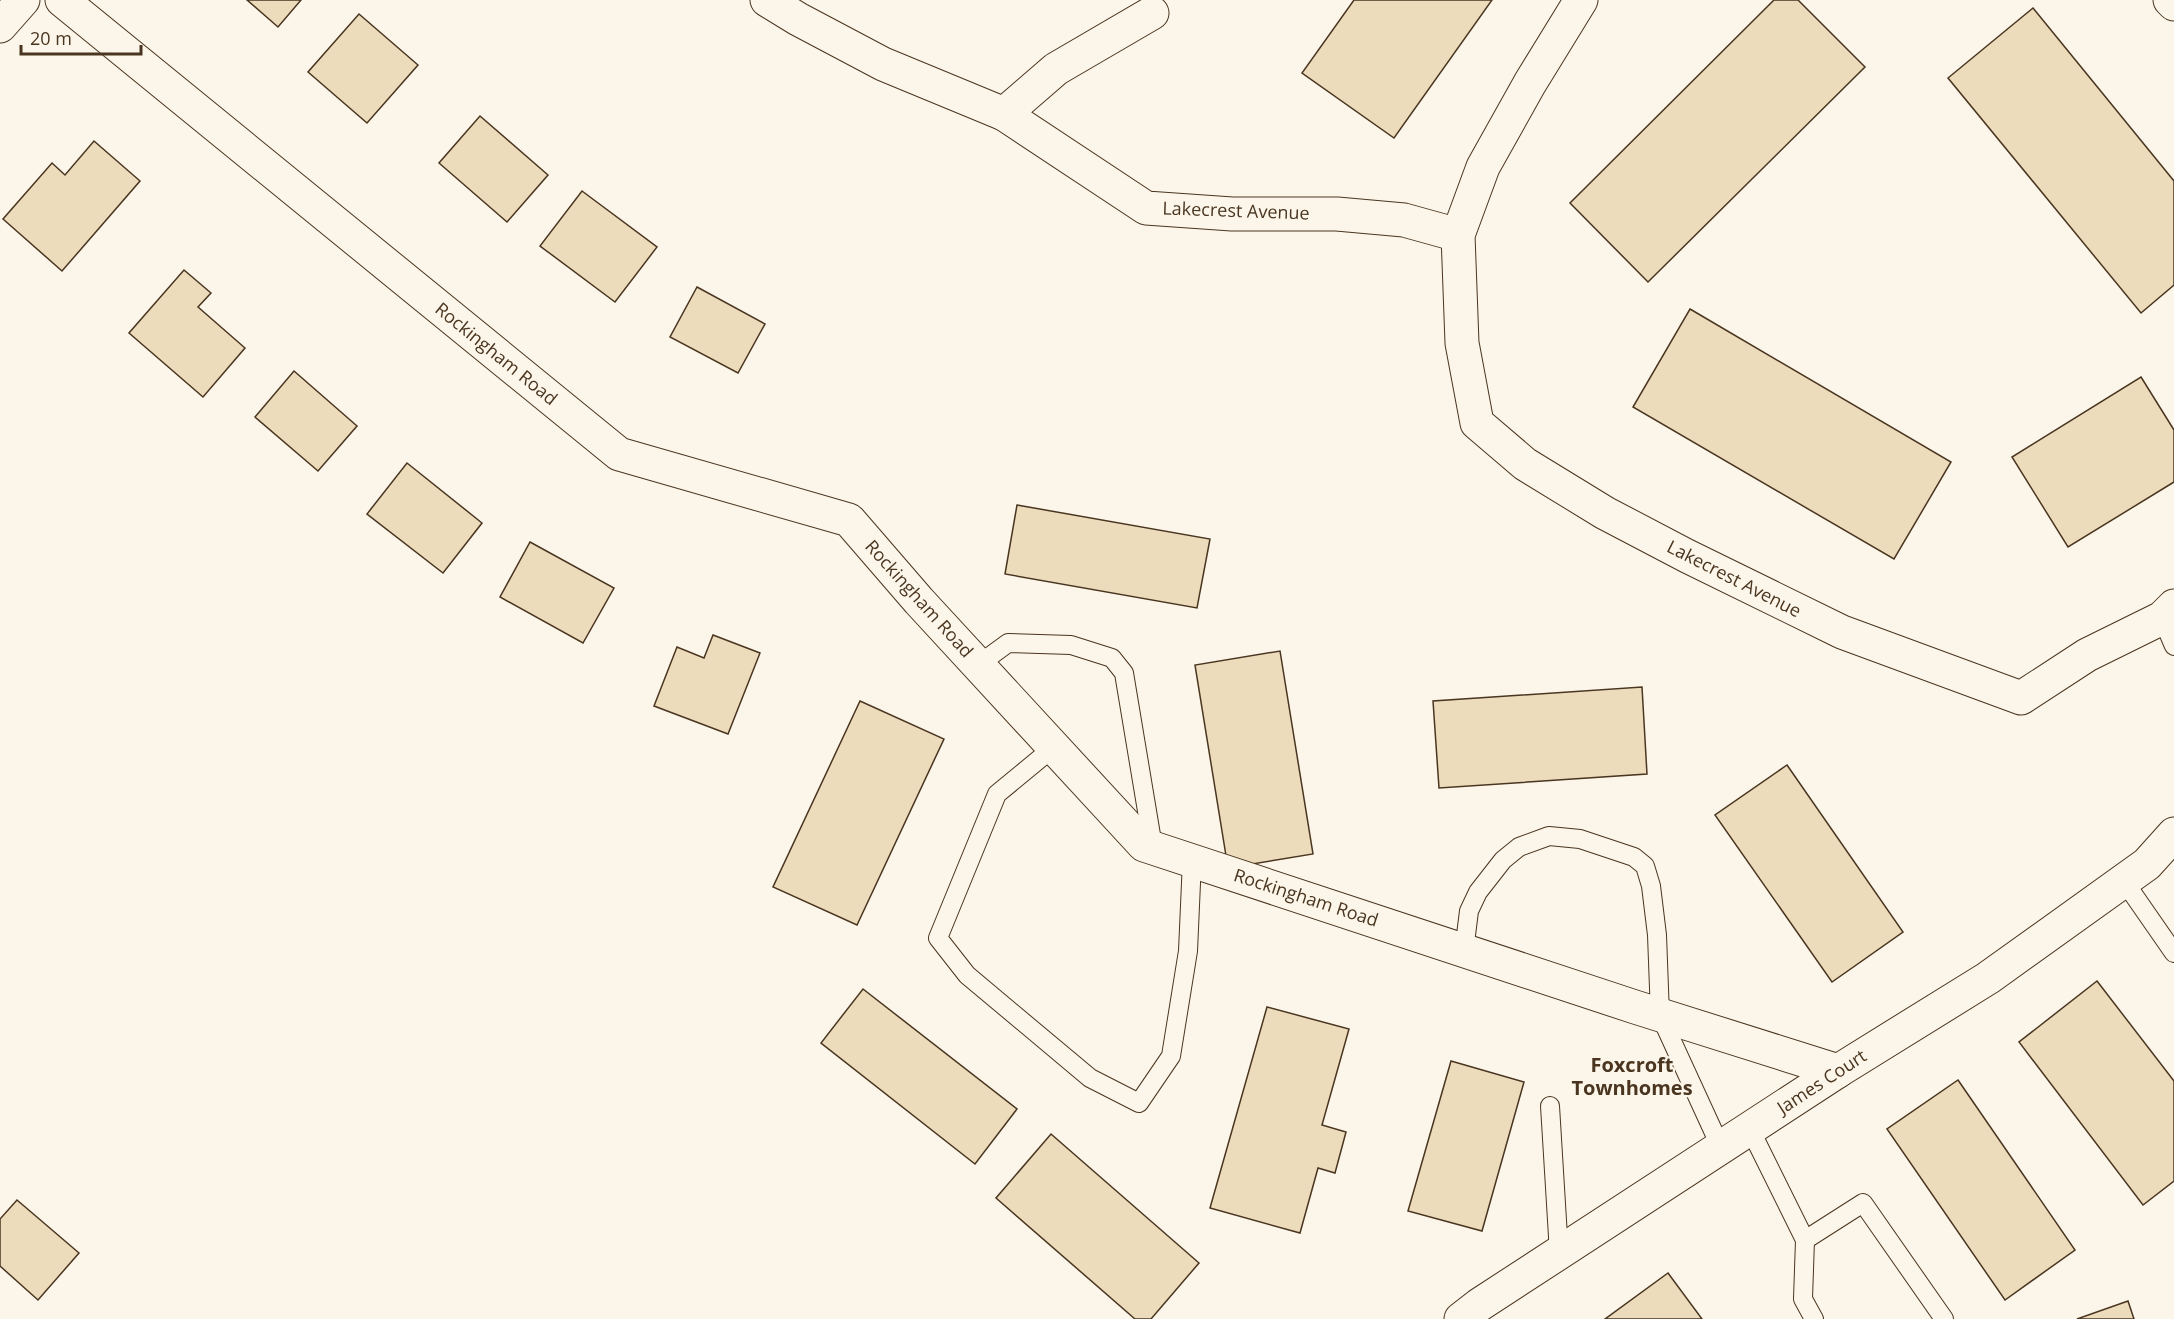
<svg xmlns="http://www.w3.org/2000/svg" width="2174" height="1319" viewBox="0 0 2174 1319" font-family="'Open Sans',sans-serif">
  <rect width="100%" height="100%" fill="#fbf6e9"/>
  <g fill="#ecdcbc" stroke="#4a3520" stroke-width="1.5">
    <polygon points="247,0 301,0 278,27"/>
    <polygon points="1354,0 1492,0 1394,138 1302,73"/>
    <polygon points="1774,0 1798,0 1865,67 1648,282 1570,203"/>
    <polygon points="2033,8 2174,181 2174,285 2141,313 1948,78"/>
    <polygon points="359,14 418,65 367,123 308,72"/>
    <polygon points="480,116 548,175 507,222 439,163"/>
    <polygon points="94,141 140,181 62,271 3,219 52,163 65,175"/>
    <polygon points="582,191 657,247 615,302 540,246"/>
    <polygon points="184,270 211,293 198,307 245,348 203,397 129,333"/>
    <polygon points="697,287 765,324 738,373 670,337"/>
    <polygon points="1690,309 1951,462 1894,559 1633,407"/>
    <polygon points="294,371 357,426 318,471 255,417"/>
    <polygon points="2141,377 2174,430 2174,482 2068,547 2012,457"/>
    <polygon points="407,463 482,523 443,573 367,514"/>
    <polygon points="1017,505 1210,539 1197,608 1005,574"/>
    <polygon points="530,542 614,588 583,643 500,597"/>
    <polygon points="713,635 760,653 728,734 654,706 677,647 704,658"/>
    <polygon points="1280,651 1313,854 1228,868 1195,665"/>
    <polygon points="1642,687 1647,774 1439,788 1433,701"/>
    <polygon points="860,701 944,739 857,925 773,887"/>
    <polygon points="1787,765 1903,932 1832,982 1715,815"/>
    <polygon points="2097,981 2174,1081 2174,1181 2143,1205 2019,1042"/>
    <polygon points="863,989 1017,1109 975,1164 821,1043"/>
    <polygon points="1267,1007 1349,1029 1322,1125 1346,1132 1335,1173 1318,1168 1300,1233 1210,1208"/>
    <polygon points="1451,1061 1524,1082 1482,1231 1408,1211"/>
    <polygon points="1958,1080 2075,1250 2005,1300 1887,1129"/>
    <polygon points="1051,1134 1199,1263 1151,1319 1135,1319 996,1198"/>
    <polygon points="17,1200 79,1253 38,1300 0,1266 0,1219"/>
    <polygon points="1668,1273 1702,1319 1605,1319"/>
    <polygon points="2128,1301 2134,1319 2077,1319"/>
  </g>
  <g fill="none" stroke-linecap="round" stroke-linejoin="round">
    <defs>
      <g id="lane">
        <polyline points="2162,618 2174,646"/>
        <polyline points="978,665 1008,643 1071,645 1112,658 1124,673 1153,847"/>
        <polyline points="1054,747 997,794 938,938 967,975 1090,1078 1139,1103 1171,1056 1188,951 1192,860"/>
        <polyline points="2124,881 2174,953"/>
        <polyline points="1464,951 1469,911 1478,892 1503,860 1519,847 1549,836 1580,839 1634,857 1645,866 1651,886 1657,935 1660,1015 1721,1148"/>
        <polyline points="1550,1106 1559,1253"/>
        <polyline points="1750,1129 1805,1240 1803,1299 1814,1319"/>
        <polyline points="1805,1240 1863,1203 1944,1319"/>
      </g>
      <g id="street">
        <polyline points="62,0 619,454 849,520 919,601 1144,845 1635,1007 1838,1071"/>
        <polyline points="767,0 798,19 883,64 1004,114 1056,69 1152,13"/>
        <polyline points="1581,0 1530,83 1483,167 1458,235 1462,343 1477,423 1525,464 1605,513 1687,556 1842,632 2021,698 2087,655 2162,618 2174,606"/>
        <polyline points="2170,0 2174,4"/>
        <polyline points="0,26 23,0"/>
        <polyline points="1004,114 1146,208 1232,214 1337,214 1404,220 1458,235"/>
        <polyline points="1461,1319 1479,1305 1838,1071 1988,978 2147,864 2174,834"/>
      </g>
    </defs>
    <use href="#lane" stroke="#4a3520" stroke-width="20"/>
    <use href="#street" stroke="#4a3520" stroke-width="35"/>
    <use href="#lane" stroke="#fbf6e9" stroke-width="18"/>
    <use href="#street" stroke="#fbf6e9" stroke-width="33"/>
  </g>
  <g text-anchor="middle" stroke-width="4.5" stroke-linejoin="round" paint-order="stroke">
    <g font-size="18" fill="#4a3520" stroke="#fbf6e9">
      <text transform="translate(1236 211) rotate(2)" y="6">Lakecrest Avenue</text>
      <text transform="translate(496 354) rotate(39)" y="6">Rockingham Road</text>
      <text transform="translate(1734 579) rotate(27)" y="6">Lakecrest Avenue</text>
      <text transform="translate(919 599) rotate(48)" y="6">Rockingham Road</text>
      <text transform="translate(1306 898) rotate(18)" y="6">Rockingham Road</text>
      <text transform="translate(1822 1082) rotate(-33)" y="6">James Court</text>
    </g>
    <g font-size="20" font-weight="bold" fill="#4a3520" stroke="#fbf6e9">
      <text x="1632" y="1072">Foxcroft<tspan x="1632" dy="23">Townhomes</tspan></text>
    </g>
  </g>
  <path d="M21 45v9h120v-9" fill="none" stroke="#4a3520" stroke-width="3"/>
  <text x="30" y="45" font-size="18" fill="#4a3520" stroke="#fbf6e9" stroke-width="4.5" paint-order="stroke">20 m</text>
</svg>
